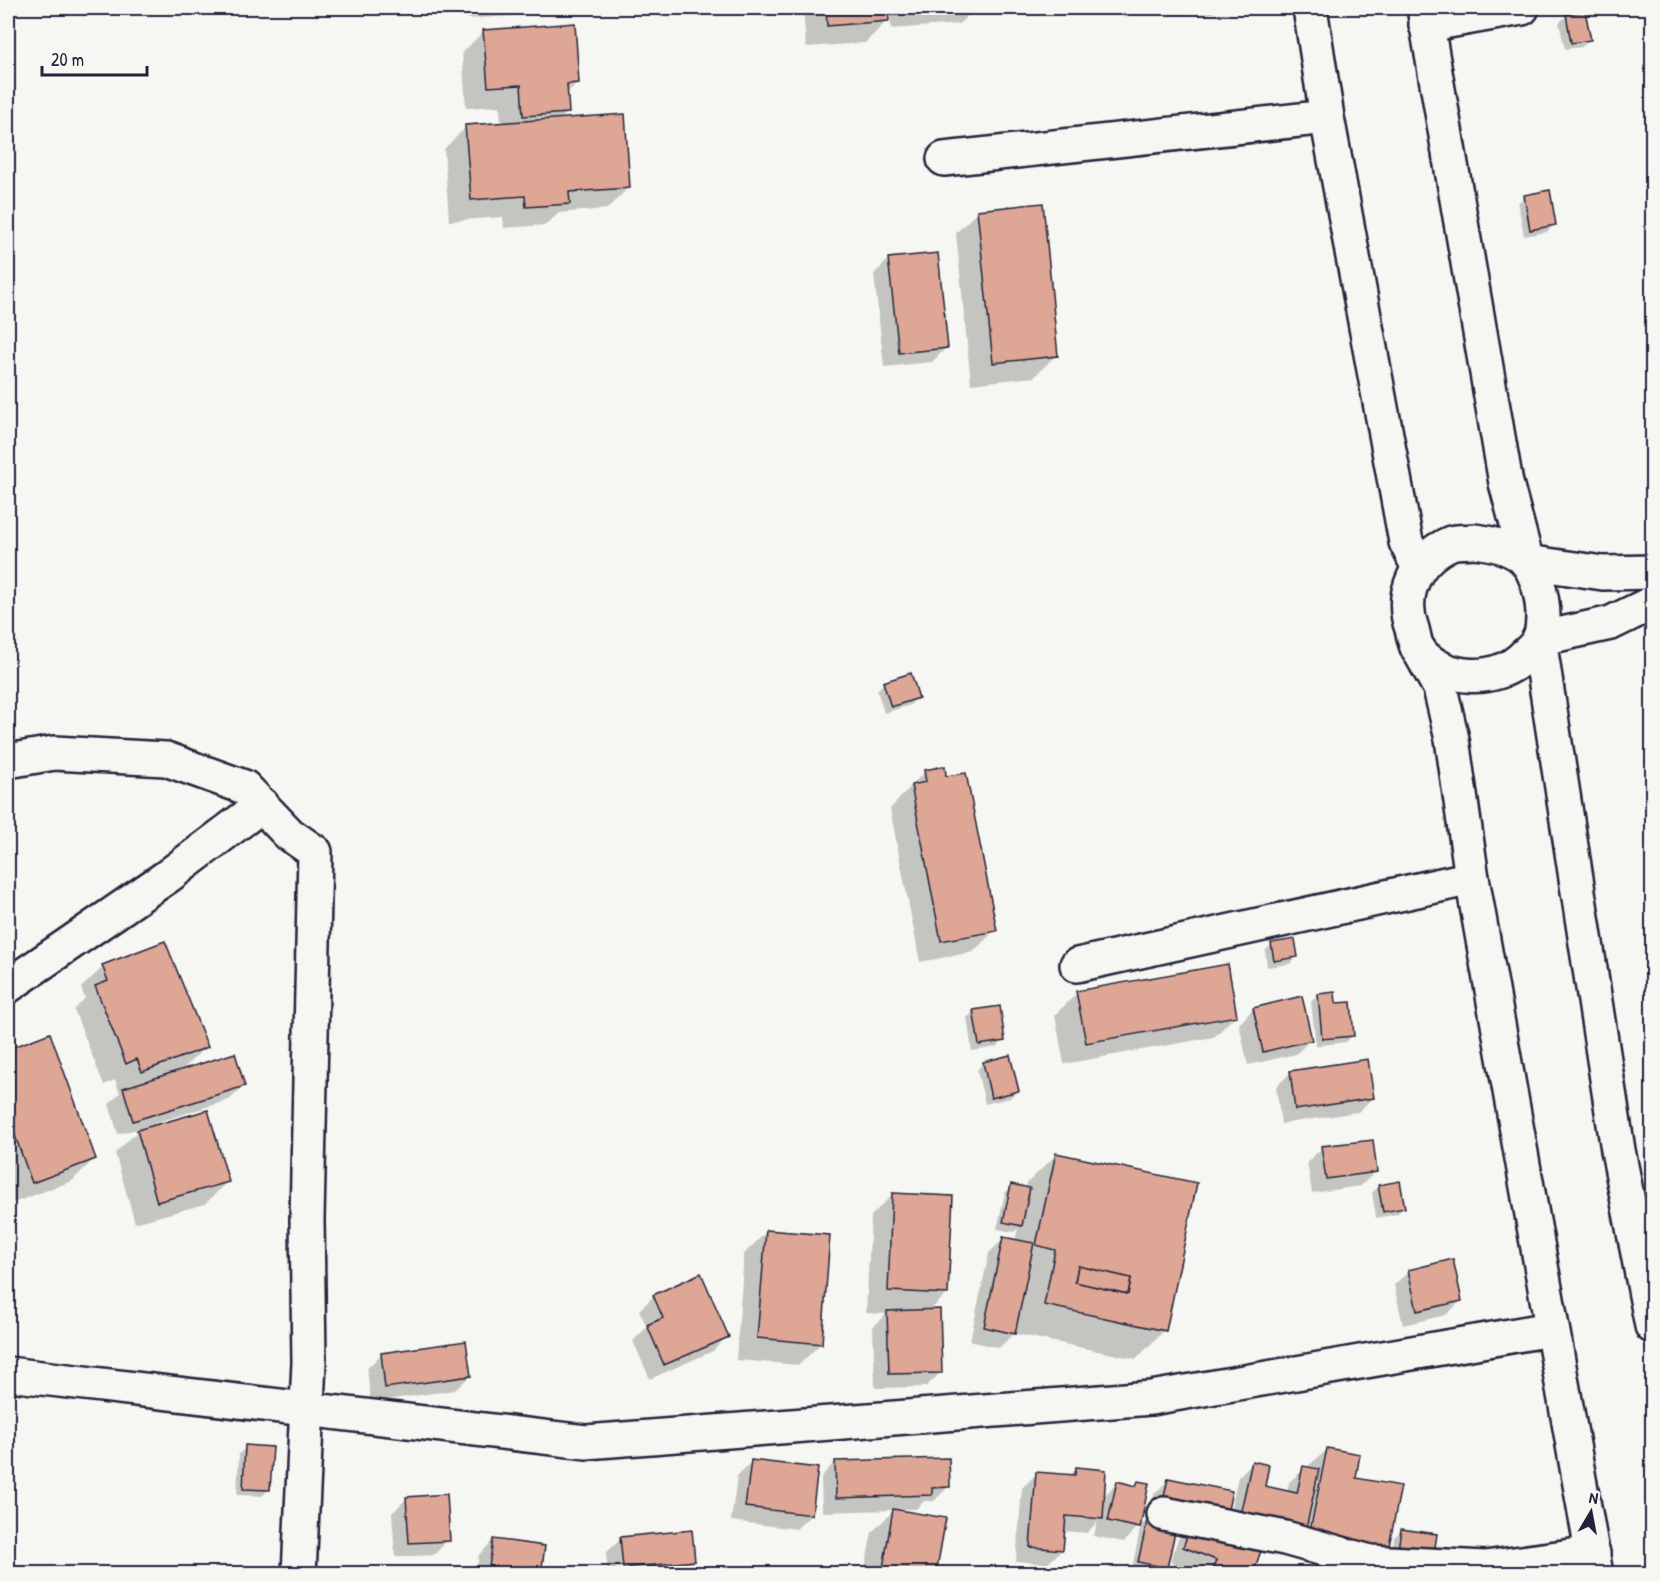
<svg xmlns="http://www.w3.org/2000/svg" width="1660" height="1581" viewBox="0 0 1660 1581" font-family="'Patrick Hand',sans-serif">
  <rect width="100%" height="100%" fill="#f6f6f2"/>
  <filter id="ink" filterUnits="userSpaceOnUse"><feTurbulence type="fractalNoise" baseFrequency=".0167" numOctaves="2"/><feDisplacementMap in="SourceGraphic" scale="12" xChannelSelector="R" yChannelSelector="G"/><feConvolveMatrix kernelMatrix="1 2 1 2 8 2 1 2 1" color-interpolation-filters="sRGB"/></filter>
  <g filter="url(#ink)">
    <g fill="#0003" fill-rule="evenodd">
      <polygon points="468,8 530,8 523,15 468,19"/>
      <polygon points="803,8 886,8 887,21 865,43 806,47"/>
      <polygon points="890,8 976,8 959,24 891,29"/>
      <polygon points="1170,8 1219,8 1213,13 1171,15"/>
      <polygon points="1566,16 1589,40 1582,47 1565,49 1559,23"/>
      <polygon points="484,31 577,83 566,94 568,112 559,120 629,187 607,209 559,213 546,225 504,228 503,217 449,221 444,149 466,127 501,124 500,106 466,108 462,53"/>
      <polygon points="1525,196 1554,225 1547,232 1524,236 1518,203"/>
      <polygon points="978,211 1056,355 1034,377 971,384 956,233"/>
      <polygon points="889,259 947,347 932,362 884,367 874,274"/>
      <polygon points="884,683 917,698 910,705 884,713 877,690"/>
      <polygon points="925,771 945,778 995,930 973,952 920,962 890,809"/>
      <polygon points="164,943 206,1046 181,1071 244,1086 229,1100 155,1123 227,1182 205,1204 135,1223 115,1153 141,1128 118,1134 109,1104 120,1093 115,1080 104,1085 74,1010 85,998 81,988 103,967"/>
      <polygon points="1272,944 1297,957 1290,964 1267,967 1265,951"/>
      <polygon points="1077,993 1236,1015 1214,1037 1064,1064 1055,1015"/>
      <polygon points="1318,995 1334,1005 1353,1035 1346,1042 1316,1046 1311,1002"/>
      <polygon points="1253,1009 1311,1039 1296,1054 1248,1065 1239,1024"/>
      <polygon points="974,1011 1004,1040 997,1047 972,1051 967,1018"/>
      <polygon points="49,1035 94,1159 72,1181 10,1204 8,1197 8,1050"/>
      <polygon points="983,1063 1017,1091 1010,1098 985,1104 977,1070"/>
      <polygon points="1290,1073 1373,1098 1358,1112 1281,1124 1276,1087"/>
      <polygon points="1322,1148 1375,1172 1361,1186 1312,1193 1307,1162"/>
      <polygon points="1056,1155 1165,1330 1136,1359 1016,1334 1017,1330 999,1348 970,1341 989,1253 1004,1238 1015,1241 1018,1228 1014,1232 997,1229 1005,1193 1012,1186 1026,1189 1027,1183"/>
      <polygon points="1379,1186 1403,1208 1397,1214 1376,1218 1372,1193"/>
      <polygon points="893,1194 947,1294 929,1311 941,1372 926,1387 875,1388 873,1327 886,1314 866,1313 871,1216"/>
      <polygon points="766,1232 821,1343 799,1365 736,1360 744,1254"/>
      <polygon points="1409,1271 1461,1301 1446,1315 1403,1325 1394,1285"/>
      <polygon points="654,1296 727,1336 713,1351 650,1379 633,1341 647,1327 639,1310"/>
      <polygon points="381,1354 470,1376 455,1390 371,1402 367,1369"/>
      <polygon points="246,1447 269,1489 262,1496 237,1495 239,1454"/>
      <polygon points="1327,1450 1354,1479 1365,1572 1288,1557 1289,1552 1250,1543 1251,1574 1201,1574 1170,1562 1178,1539 1188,1529 1174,1526 1166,1567 1159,1574 1132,1568 1141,1525 1149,1518 1154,1494 1169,1480 1225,1536 1238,1477 1252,1463 1264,1487 1287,1492 1289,1482"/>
      <polygon points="752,1461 811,1515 796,1529 731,1521 737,1476"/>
      <polygon points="835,1462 949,1486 934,1501 924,1501 916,1509 898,1509 935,1574 864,1574 872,1532 894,1510 822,1512 821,1477"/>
      <polygon points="1076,1469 1103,1497 1117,1483 1134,1487 1138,1482 1138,1527 1124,1542 1094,1536 1097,1522 1087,1533 1063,1531 1062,1550 1047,1564 1016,1561 1022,1488 1037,1473 1069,1476"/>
      <polygon points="407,1498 448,1540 434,1555 395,1557 392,1513"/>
      <polygon points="1401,1531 1435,1535 1392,1556 1394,1537"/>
      <path d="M621 1539 693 1560 680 1574H608L606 1553ZM679 1561V1564L616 1570V1568Z"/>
      <polygon points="494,1540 539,1574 476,1574 479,1555"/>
    </g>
    <g fill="#dda695" stroke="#22223b" stroke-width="1.5" fill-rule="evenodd">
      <polygon points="826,8 888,8 889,21 827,26"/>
      <polygon points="1585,11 1591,40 1571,43 1566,14"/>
      <polygon points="575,23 579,83 567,84 569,113 523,116 521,85 488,87 483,30"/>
      <polygon points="625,114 630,188 569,192 570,204 526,207 525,196 471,200 465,125"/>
      <polygon points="1550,190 1556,225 1530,230 1524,195"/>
      <polygon points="1043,203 1058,356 993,363 977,210"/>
      <polygon points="938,253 948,348 899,353 888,258"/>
      <polygon points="911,673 919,698 891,707 883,682"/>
      <polygon points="945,766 946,776 966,773 997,931 941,941 911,785 926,782 924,770"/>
      <polygon points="1295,939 1298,957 1274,961 1271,943"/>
      <polygon points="165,941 208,1047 142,1072 137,1059 126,1064 95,986 108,981 102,965"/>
      <polygon points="1228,964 1237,1016 1086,1043 1076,991"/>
      <polygon points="1335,992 1336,1003 1351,1002 1354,1036 1322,1039 1318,994"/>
      <polygon points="1302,996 1312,1040 1263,1052 1253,1008"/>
      <polygon points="1000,1006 1005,1041 979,1045 973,1010"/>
      <polygon points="50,1033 96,1159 32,1183 8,1116 8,1049"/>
      <polygon points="235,1053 245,1086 133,1121 123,1088"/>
      <polygon points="1010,1055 1019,1091 991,1098 983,1062"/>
      <polygon points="1368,1059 1374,1098 1295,1110 1290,1071"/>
      <polygon points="208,1110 229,1182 157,1202 137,1130"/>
      <polygon points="1373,1140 1377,1172 1326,1179 1321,1146"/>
      <path d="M1056 1153 1197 1183 1166 1331 1044 1305 1055 1250 1036 1245ZM1078 1266 1131 1278 1128 1294 1075 1282Z"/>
      <polygon points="1400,1181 1405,1208 1383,1212 1378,1185"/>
      <polygon points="1011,1184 1030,1188 1022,1226 1003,1222"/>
      <polygon points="892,1193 953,1196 948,1294 888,1291"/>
      <polygon points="766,1230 830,1235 822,1344 757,1338"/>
      <polygon points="1003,1237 1034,1243 1015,1334 984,1327"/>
      <polygon points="1453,1259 1462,1301 1417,1311 1408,1270"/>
      <polygon points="1078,1266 1131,1278 1128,1294 1075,1282"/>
      <polygon points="701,1273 729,1337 664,1365 647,1325 663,1318 653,1295"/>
      <polygon points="940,1309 942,1373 889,1374 887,1311"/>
      <polygon points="466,1341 471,1376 385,1388 381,1353"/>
      <polygon points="245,1445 273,1447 270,1490 243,1489"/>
      <polygon points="1327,1448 1360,1454 1356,1478 1401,1486 1388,1551 1309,1536"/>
      <polygon points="949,1458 950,1487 932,1488 932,1495 836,1498 835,1461"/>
      <polygon points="751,1460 818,1468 812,1515 745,1507"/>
      <polygon points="1252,1461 1269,1465 1265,1486 1297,1493 1303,1466 1319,1469 1304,1538 1238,1524"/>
      <polygon points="1076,1467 1106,1470 1103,1519 1066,1516 1063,1550 1030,1547 1036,1472 1075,1475"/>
      <polygon points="1168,1478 1232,1491 1226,1519 1162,1506"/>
      <polygon points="1117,1481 1136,1486 1138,1481 1149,1483 1140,1528 1108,1521"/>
      <polygon points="447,1494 450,1541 409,1543 406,1497"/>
      <polygon points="893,1509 946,1518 936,1574 882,1574"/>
      <polygon points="1148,1517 1177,1523 1167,1568 1138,1562"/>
      <polygon points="1192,1523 1262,1548 1253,1574 1211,1573 1216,1560 1183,1547"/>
      <polygon points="1401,1529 1437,1534 1434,1554 1398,1550"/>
      <polygon points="692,1530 695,1561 623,1568 620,1537"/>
      <polygon points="493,1539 545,1546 541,1574 488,1574"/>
    </g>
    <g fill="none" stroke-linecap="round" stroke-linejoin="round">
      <defs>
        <g id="street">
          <polyline points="1426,25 1522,8"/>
          <polyline points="944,159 1327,117"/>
          <polyline points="8,761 54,753 166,759 244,787 289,834 315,852 307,1219 309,1362 299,1574"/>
          <polyline points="1077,965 1472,878"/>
          <polyline points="8,986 168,876 262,805"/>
          <polyline points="8,1374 586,1442 1151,1398 1551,1329"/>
          <polyline points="1164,1514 1285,1538 1370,1562 1485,1568 1593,1553"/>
        </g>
        <g id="primary">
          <polyline points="1527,562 1603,573 1652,572"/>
          <polyline points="1539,639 1611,623 1652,603"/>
        </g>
        <g id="highway">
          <polyline points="1310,8 1327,117 1406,542 1418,566"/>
          <polyline points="1424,8 1506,483 1527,562"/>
          <path d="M1474 541C1491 543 1517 548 1528 563 1541 582 1547 616 1540 638 1537 644 1530 651 1525 655 1498 684 1444 682 1419 651 1415 646 1414 636 1412 629 1399 594 1416 558 1451 543 1457 541 1467 542 1474 541Z"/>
          <polyline points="1539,639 1618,1150 1652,1326"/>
          <polyline points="1419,650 1440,688 1452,739 1472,878 1596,1574"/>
        </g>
      </defs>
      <use href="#street" stroke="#22223b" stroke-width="38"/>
      <use href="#primary" stroke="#22223b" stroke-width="38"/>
      <use href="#highway" stroke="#22223b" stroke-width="38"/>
      <use href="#street" stroke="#f6f6f2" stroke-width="33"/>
      <use href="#primary" stroke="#f6f6f2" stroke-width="33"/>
      <use href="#highway" stroke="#f6f6f2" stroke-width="33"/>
    </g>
  </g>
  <rect width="1660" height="1581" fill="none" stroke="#f6f6f2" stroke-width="30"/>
  <rect x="15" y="15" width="1630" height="1551" fill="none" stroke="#22223b" stroke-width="2" filter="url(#ink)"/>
  <g transform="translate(1591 1512) rotate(10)" stroke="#f6f6f2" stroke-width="4.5" paint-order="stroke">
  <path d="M0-4.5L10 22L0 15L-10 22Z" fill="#22223b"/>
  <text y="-9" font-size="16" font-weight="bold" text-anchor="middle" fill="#22223b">N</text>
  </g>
  <path d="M42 66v9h105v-9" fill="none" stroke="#22223b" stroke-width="3"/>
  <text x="51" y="66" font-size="18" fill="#22223b" stroke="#f6f6f2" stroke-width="4.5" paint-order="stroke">20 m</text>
</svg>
